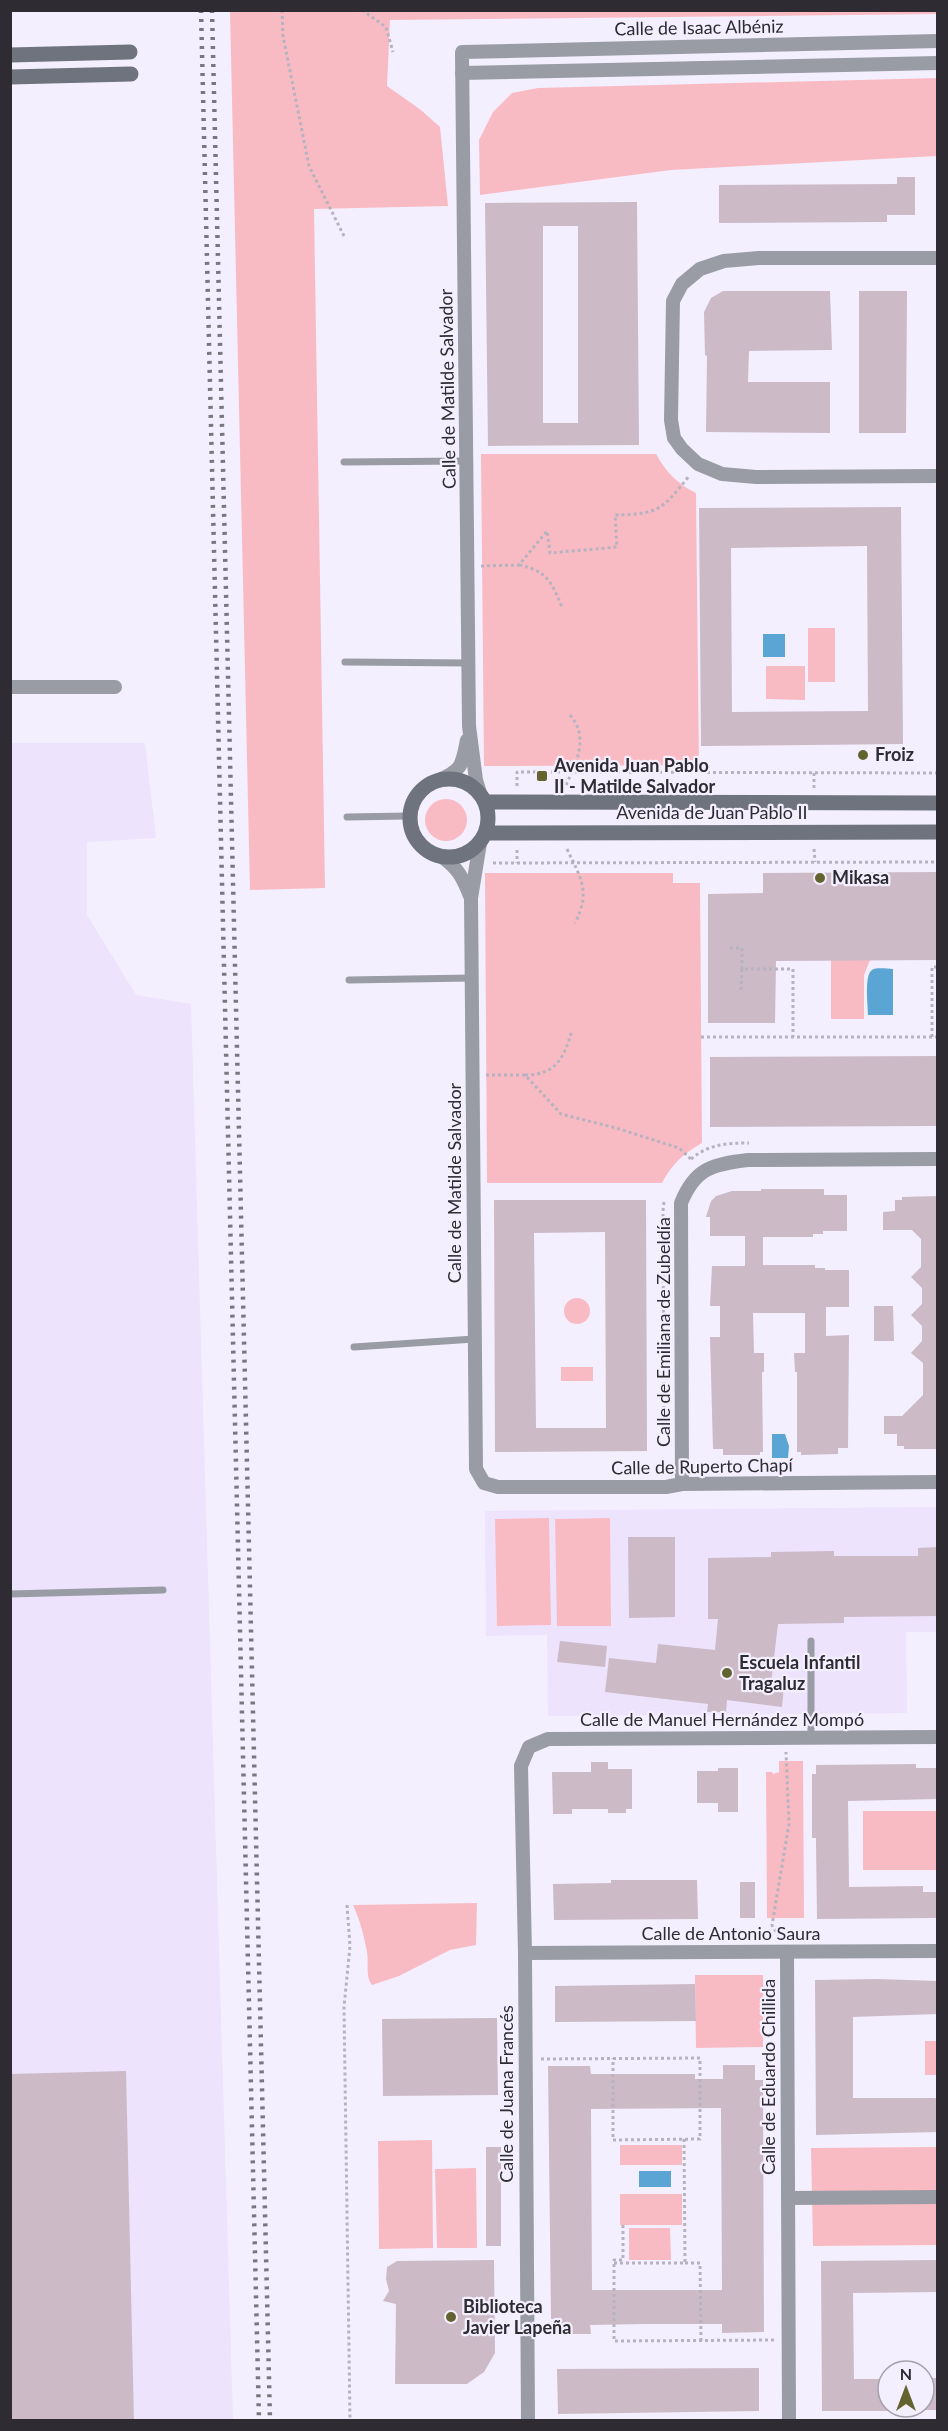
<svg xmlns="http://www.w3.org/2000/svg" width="948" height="2431" viewBox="0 0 948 2431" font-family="Lato,sans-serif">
  <rect width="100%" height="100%" fill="#f4effe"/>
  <g fill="#ede3fd">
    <polygon points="11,743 145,743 156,838 87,842 87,915 136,995 191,1004 233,2420 11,2420"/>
    <polygon points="937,1507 937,1632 906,1632 907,1713 548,1716 547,1635 486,1636 485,1511"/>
  </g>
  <g fill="#f9bbc3">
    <polygon points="230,11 937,11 937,14 390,20 387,86 421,110 440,127 448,206 314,209 325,888 250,890"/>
    <polygon points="937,78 937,156 671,170 480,195 479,140 493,112 512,93 538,88"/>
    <path d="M481 454H656C666 472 678 484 696 493L699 765 484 766Z"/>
    <rect x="808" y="628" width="27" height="54"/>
    <polygon points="766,666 805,666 805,700 766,699"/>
    <circle cx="446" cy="820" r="21"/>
    <path d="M485 873H673V883H700L702 1143C683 1154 672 1164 662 1183H487Z"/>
    <polygon points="831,960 870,960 864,975 864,1019 831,1019"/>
    <circle cx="577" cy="1311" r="13"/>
    <rect x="561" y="1367" width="32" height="14"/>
    <polygon points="549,1518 551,1625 497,1626 495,1519"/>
    <polygon points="610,1518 611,1626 557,1626 555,1519"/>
    <polygon points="779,1761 803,1761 804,1918 767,1918 766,1772 772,1772 773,1774 779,1772"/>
    <rect x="863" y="1811" width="74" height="59"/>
    <path d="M477 1903 476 1945 450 1950 399 1976 372 1985C365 1977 369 1963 367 1952 364 1936 360 1920 353 1905Z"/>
    <polygon points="695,1975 763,1975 763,2047 696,2048"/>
    <rect x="925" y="2041" width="12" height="34"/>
    <polygon points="432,2140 433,2248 379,2249 378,2141"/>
    <rect x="620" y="2145" width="62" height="20"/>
    <polygon points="937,2147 937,2245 813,2246 811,2148"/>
    <polygon points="476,2168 477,2248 437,2248 435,2169"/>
    <rect x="620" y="2194" width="62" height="31"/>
    <polygon points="629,2228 670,2228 671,2260 629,2260"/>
  </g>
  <g fill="#5aa5d3">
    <rect x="763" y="634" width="22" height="23"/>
    <path d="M893 969V1015H868C868 1005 864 975 872 970 877 967 887 969 893 969Z"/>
    <polygon points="772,1434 785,1434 789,1446 788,1458 772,1458"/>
    <rect x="639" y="2171" width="32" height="16"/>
  </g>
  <g fill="#ccbac7" fill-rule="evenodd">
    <polygon points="897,177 915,177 915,215 887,215 887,222 719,223 719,185 897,184"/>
    <path d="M637 202 639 445 488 446 485 203ZM543 226H578V423H543Z"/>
    <polygon points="723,291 830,291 832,350 749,351 748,382 830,382 830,433 706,432 707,356 705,355 704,312 711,298"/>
    <polygon points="859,291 907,291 906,433 859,433"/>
    <path d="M901 507 903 744 701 746 699 508ZM867 546 868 711 732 712 731 548Z"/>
    <polygon points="938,872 938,960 776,961 775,1023 708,1023 708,894 763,893 763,873"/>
    <polygon points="938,1056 938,1126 710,1127 710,1057"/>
    <polygon points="761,1189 824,1189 824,1195 847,1195 847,1231 823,1231 823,1234 813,1234 813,1237 763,1237 763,1265 815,1265 815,1268 825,1268 825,1270 849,1270 849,1307 826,1307 826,1336 849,1335 848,1448 838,1448 838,1454 801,1455 801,1452 797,1452 797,1372 795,1372 794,1353 805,1353 805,1313 753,1313 754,1353 764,1353 764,1372 762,1372 763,1452 760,1452 760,1455 723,1455 723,1449 713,1449 710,1337 720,1337 720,1306 710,1306 712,1266 745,1266 745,1236 710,1236 710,1217 706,1217 711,1201 716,1196 732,1191 761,1191"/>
    <polygon points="938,1196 938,1449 904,1449 904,1446 897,1446 897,1434 884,1434 884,1416 902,1416 923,1395 923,1363 911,1353 922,1341 922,1326 911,1315 922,1304 922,1288 911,1277 921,1267 921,1239 912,1230 883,1230 883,1212 895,1211 895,1200 902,1200 902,1197"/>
    <path d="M494 1200H646L647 1451 495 1452ZM605 1232 606 1428H536L534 1233Z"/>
    <polygon points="874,1306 893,1306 894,1341 874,1341"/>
    <polygon points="628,1537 675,1537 675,1617 629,1618"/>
    <polygon points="938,1547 938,1616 844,1617 844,1623 778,1624 771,1683 784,1685 782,1707 727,1700 726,1712 707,1712 708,1704 605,1692 609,1658 656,1663 658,1644 715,1650 718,1619 708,1619 708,1558 771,1557 771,1552 834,1551 834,1556 918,1556 918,1548"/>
    <polygon points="560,1641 607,1646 605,1667 557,1662"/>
    <polygon points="591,1762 608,1762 608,1769 632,1769 632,1809 626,1809 626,1813 608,1813 608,1809 572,1809 572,1814 553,1814 552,1772 591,1772"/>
    <polygon points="916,1764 916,1768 938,1768 938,1799 848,1801 849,1887 923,1886 923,1892 938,1892 938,1918 817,1919 816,1844 816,1838 812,1838 812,1774 816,1774 816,1765"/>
    <polygon points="718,1768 738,1768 738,1812 718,1812 718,1803 697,1803 697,1771 718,1771"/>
    <polygon points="611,1880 697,1880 698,1919 554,1920 553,1884 611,1883"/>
    <rect x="740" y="1882" width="15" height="36"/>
    <polygon points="877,1979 938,1981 938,2014 853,2017 853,2098 935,2098 938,2100 938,2132 816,2135 815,1980"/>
    <polygon points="695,1984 696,2021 555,2022 555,1986"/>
    <polygon points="497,2018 498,2095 383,2096 382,2019"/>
    <path d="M723 2065H755V2080H763L764 2332 722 2333V2324H644L590 2325 591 2334H558V2319H551L548 2066H590L591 2074H695V2079H723ZM721 2108 722 2290H592L591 2109Z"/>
    <polygon points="126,2071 134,2421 10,2421 10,2074"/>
    <rect x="486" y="2147" width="15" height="99"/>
    <polygon points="494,2260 495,2353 484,2372 467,2384 395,2384 396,2304 383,2301 389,2291 386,2279 387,2267 397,2261"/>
    <polygon points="938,2260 938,2292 853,2293 854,2379 888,2379 888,2411 822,2411 821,2261"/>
    <polygon points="759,2368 759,2411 558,2414 557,2369"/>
    <rect x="924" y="2378" width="14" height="32"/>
  </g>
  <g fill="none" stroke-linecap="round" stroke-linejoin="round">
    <g stroke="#b7b2bf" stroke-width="3" stroke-dasharray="3 3" stroke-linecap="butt">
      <polyline points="282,10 283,36 309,166 344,236"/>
      <polyline points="362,10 386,27 393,52"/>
      <path d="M519 565C547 571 551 581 562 607"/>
      <path d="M481 566 519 565 547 531 550 553 617 547 615 515C659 514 662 510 689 476"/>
      <polyline points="814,773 814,788"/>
      <path d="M566 785C577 761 589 737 570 715"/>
      <polyline points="517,786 517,772 938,773"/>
      <path d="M567 849C581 879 591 891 575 923"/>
      <polyline points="814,849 815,862"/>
      <polyline points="517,850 517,863"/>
      <polyline points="493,863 938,862"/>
      <polyline points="730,948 742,948 742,969 793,969 793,1037"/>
      <polyline points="741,990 742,969"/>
      <polyline points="701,1037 938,1037"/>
      <polyline points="932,1037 932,967 938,967"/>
      <polyline points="486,1075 525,1075 561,1114 616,1128 679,1148 693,1161"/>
      <path d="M525 1075C556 1075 564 1058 572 1030"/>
      <path d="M691 1159C709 1144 727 1143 749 1143"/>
      <polyline points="664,1202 663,1211 664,1422 668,1422"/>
      <polyline points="347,1905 350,1946 344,2007 350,2420"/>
      <polyline points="779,1937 772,1925 789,1824 786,1752"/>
      <polyline points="541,2059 700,2058 700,2139 613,2140 613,2058"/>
      <polyline points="623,2225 623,2260 614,2260 614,2341 775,2340"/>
      <polyline points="614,2263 685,2263 684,2139"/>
      <polyline points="685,2263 700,2263 701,2341"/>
    </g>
    <g stroke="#999ca4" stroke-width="7">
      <polyline points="344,462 467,461"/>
      <polyline points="345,662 469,663"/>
      <polyline points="347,817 408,816"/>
      <polyline points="349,980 471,978"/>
      <polyline points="354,1347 474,1339"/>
      <polyline points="10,1594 163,1590"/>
      <polyline points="811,1641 811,1738"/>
    </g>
    <g stroke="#999ca4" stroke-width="14">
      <polyline points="462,73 938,63"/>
      <polyline points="938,258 759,258 724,261 700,269 682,284 673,301 671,420 674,438 682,449 698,464 722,474 756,477 938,476"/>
      <polyline points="10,687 115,687"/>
      <path d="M439 780C463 770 462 764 467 740"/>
      <polyline points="481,796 476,780 469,726 462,52 938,41"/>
      <polyline points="480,843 471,898 476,1469 484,1483 498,1487 666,1487 682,1484 938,1482"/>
      <path d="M442 857C458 868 463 878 470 896"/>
      <path d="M682 1484 681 1203C695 1168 713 1164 748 1160L938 1159"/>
      <polyline points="787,1952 789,2420"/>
      <polyline points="525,1953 938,1951"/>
      <polyline points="788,2198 938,2197"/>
      <polyline points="528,2420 525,1953 521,1766 529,1747 548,1739 938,1737"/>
    </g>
    <g stroke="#6f737e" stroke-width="15">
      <polyline points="10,55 130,52"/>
      <polyline points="10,77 131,74"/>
      <circle cx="449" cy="818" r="39"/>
      <polyline points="485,802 938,803"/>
      <polyline points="486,833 938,832"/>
    </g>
    <g stroke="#7a7680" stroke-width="4.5" stroke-dasharray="3 6" stroke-linecap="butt">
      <polyline points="201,10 259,2420"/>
      <polyline points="212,10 270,2420"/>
    </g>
  </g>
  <g fill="#636330" stroke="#f4effe" stroke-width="2">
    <circle cx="863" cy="755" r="6"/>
    <rect x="536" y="770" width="12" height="12" rx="3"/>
    <circle cx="820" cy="878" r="6"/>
    <circle cx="727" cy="1673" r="6"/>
    <circle cx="451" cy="2317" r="6"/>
  </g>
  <g text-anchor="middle" stroke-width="4.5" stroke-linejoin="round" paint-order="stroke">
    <g font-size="18" fill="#2e2b32" stroke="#f4effe">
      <text transform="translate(699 28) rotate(-1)" y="6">Calle de Isaac Albéniz</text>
      <text transform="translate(448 389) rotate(-91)" y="6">Calle de Matilde Salvador</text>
      <text x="712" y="819">Avenida de Juan Pablo II</text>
      <text transform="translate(455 1183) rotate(-90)" y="6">Calle de Matilde Salvador</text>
      <text transform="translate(664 1332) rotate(-90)" y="6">Calle de Emiliana de Zubeldía</text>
      <text transform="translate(702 1467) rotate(-1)" y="6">Calle de Ruperto Chapí</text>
      <text x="722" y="1726">Calle de Manuel Hernández Mompó</text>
      <text x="731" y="1940">Calle de Antonio Saura</text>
      <text transform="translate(769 2077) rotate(-90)" y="6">Calle de Eduardo Chillida</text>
      <text transform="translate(507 2094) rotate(-90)" y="6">Calle de Juana Francés</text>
    </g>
    <g font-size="18" font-weight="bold" fill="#2e2b32" stroke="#f4effe" text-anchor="start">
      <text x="875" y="761">Froiz</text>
      <text x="554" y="772">Avenida Juan Pablo<tspan x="554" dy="21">II - Matilde Salvador</tspan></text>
      <text x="832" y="884">Mikasa</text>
      <text x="739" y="1669">Escuela Infantil<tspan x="739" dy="21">Tragaluz</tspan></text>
      <text x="463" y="2313">Biblioteca<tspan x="463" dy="21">Javier Lapeña</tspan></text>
    </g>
  </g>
  <rect width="948" height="2431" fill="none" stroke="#2e2b32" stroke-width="24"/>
  <g transform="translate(906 2389)"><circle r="28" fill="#f4effe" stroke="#a5a1ac" stroke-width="1.5"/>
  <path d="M0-4.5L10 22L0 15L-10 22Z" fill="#636330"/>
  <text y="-9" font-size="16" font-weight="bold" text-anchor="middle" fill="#2e2b32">N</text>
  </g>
</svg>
